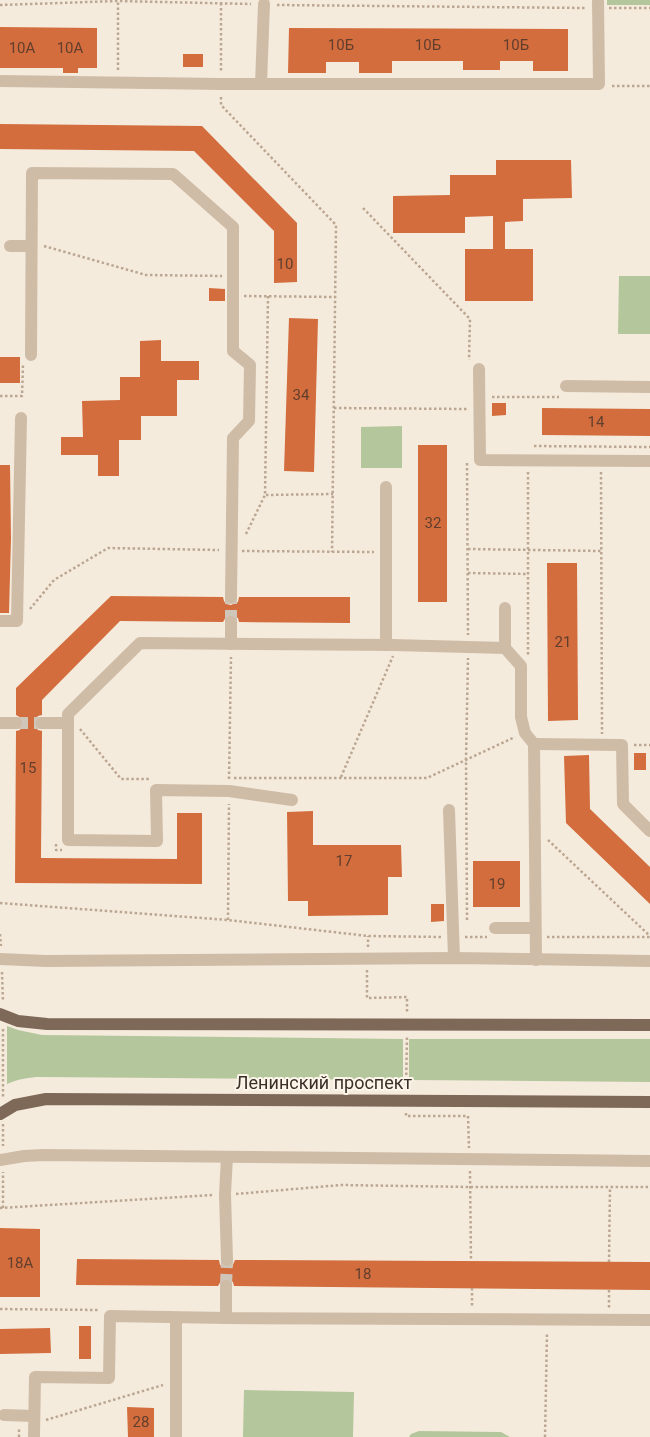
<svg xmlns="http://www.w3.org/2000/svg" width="650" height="1437" viewBox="0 0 650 1437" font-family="Roboto,sans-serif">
  <rect width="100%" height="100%" fill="#f5ebdd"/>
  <g fill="#b4c69b">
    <rect x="607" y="0" width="43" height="5"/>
    <polygon points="619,276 650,276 650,334 618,334"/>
    <polygon points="402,426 402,468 361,468 361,427"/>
    <path d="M7 1026 18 1030 42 1035 403 1039V1080L41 1077C29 1077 19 1079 7 1084Z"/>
    <polygon points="409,1039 650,1039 650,1082 409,1080"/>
    <polygon points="244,1390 354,1392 353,1437 243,1437"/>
    <polygon points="419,1431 501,1432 510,1437 409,1437 411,1434"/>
  </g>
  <g fill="#d36d3d">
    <polygon points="0,27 97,28 97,68 78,68 78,73 63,73 63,68 0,68"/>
    <polygon points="289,28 568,29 568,71 533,71 533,61 500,61 500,70 463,70 463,61 392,61 392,73 359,73 359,62 326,62 326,73 288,73"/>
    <rect x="183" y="54" width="20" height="13"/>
    <polygon points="0,124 202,126 297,223 297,282 274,283 274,231 194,151 0,149"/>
    <polygon points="496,160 571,160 572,198 523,199 523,221 505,222 505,249 533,249 533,301 465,301 465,249 493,249 493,216 465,217 465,233 393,233 393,196 450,195 450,175 496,175"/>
    <polygon points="209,288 225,289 225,301 209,301"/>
    <polygon points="289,318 318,319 314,472 284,471"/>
    <polygon points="161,340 161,361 199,361 199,380 177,380 177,416 141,416 141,440 119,440 119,476 98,476 98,455 61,455 61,437 83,437 82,401 120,400 120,377 140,377 140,341"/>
    <rect x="0" y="357" width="20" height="26"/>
    <polygon points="492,403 506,403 506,415 492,416"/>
    <polygon points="542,408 650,409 650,436 542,435"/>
    <rect x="418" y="445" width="29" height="157"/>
    <polygon points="0,465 10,465 11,538 9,613 0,613"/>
    <polygon points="547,563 577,563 578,720 548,721"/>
    <polygon points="111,596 223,597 224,601 226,604 231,605 238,602 239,597 350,597 350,623 239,622 238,618 231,614 227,615 223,622 120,621 42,700 42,715 38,716 35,719 35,727 38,730 42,731 41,858 177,859 177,813 202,813 202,884 15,883 16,731 20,730 24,723 23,719 16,715 16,688"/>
    <rect x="634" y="753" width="12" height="17"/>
    <polygon points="589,755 590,809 650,867 650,904 566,823 564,756"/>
    <polygon points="313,811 313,845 401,845 402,877 388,877 388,915 308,916 308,901 288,901 287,812"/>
    <rect x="473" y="861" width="47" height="46"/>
    <polygon points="431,904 444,904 444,921 431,922"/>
    <polygon points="0,1228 40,1229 40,1297 0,1297"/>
    <polygon points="77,1259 219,1260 220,1265 227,1268 232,1267 235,1260 650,1262 650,1290 234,1286 233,1282 226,1278 222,1279 218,1286 76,1285"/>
    <rect x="79" y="1326" width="12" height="33"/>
    <polygon points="50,1328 51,1353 0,1354 0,1329"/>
    <polygon points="127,1407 154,1408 154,1437 128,1437"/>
  </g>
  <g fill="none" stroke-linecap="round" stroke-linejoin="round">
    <g stroke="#d0c5b9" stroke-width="12" stroke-dasharray="12 6" stroke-linecap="butt">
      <polyline points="231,622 231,597"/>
      <polyline points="16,723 42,723"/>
      <polyline points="226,1286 227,1260"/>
    </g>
    <g stroke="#bba691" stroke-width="2.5" stroke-dasharray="2.5 2.5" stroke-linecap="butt">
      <polyline points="221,3 221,71"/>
      <polyline points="0,5 118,1 251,4"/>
      <polyline points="277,5 586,8"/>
      <polyline points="609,8 650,8"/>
      <polyline points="118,70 118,1"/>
      <polyline points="612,86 650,86"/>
      <polyline points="221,97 221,105 336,225 332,552"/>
      <polyline points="363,208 470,319 469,360"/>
      <polyline points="44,246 146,275 222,276"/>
      <polyline points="244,296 335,297"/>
      <polyline points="268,296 265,495 333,494"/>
      <polyline points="0,396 22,396 23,365"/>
      <polyline points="492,397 559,397"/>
      <polyline points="334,408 468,409"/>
      <polyline points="534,446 650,447"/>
      <polyline points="467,463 468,635"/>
      <polyline points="528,472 528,656"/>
      <polyline points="601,472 602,734"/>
      <polyline points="246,534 265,495"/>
      <polyline points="468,549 601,551"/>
      <polyline points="242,551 374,552"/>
      <polyline points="468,573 528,574"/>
      <polyline points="30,609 54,580 108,548 219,550"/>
      <polyline points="80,729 121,779 151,779"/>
      <polyline points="634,745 650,745"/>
      <polyline points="341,777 393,656"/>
      <polyline points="234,778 427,778 515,737"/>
      <polyline points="229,779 231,657"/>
      <polyline points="548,840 650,936"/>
      <polyline points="56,844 56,850 62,850"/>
      <polyline points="0,903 228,920 368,936 442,937"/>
      <polyline points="228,920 229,804"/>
      <polyline points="467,920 466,759 468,658"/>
      <polyline points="0,934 1,946"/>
      <polyline points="465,937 487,937"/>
      <polyline points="547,937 650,937"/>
      <polyline points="368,947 368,936"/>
      <polyline points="367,970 367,998 407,997 407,1013"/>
      <polyline points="2,972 3,1001"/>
      <polyline points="3,1029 3,1099"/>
      <polyline points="406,1090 407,1036"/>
      <polyline points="406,1113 406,1116 468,1116 469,1148"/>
      <polyline points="3,1124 3,1146"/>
      <polyline points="470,1171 471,1261"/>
      <polyline points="236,1194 341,1185 470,1187 650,1187"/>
      <polyline points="0,1208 213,1195"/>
      <polyline points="3,1208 3,1172"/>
      <polyline points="609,1262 610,1187"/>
      <polyline points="472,1288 472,1306"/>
      <polyline points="609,1290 609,1308"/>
      <polyline points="0,1309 98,1310"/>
      <polyline points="46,1420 163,1385"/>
      <polyline points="19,1437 19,1428"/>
      <polyline points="545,1437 547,1332"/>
    </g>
    <g stroke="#cfbca7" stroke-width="12">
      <polyline points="0,81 221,84 599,84 598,0"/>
      <polyline points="261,84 264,4"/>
      <polyline points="10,246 31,246"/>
      <polyline points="31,355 32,173 173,174 233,227 233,351 250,365 249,421 233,438 231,597"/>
      <polyline points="479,369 480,460 650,461"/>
      <polyline points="566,386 650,387"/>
      <polyline points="386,487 386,645"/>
      <polyline points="0,621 17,621 21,418"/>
      <polyline points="231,622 231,644"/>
      <polyline points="505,648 505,608"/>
      <polyline points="0,723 16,723"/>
      <polyline points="42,723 68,723"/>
      <polyline points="534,744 622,745 623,804 650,831"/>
      <polyline points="292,800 229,791 156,790 157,841 68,840 68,714 140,643 393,645 505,648 521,666 521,717 525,733 534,744 536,960"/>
      <polyline points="449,810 454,958"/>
      <polyline points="495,928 535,928"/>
      <polyline points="0,959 46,961 454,958 650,961"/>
      <polyline points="227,1157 225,1194 227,1260"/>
      <polyline points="0,1160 24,1156 44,1155 650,1161"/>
      <polyline points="226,1286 226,1318 650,1320"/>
      <polyline points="4,1415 34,1416"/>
      <polyline points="34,1437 35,1377 109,1378 110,1316 226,1318"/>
      <polyline points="176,1437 176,1318"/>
    </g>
    <g stroke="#7e6858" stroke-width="12">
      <polyline points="0,1014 18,1021 47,1024 650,1025"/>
      <polyline points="0,1114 15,1105 46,1099 650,1102"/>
    </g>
  </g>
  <g text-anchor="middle" stroke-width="4" stroke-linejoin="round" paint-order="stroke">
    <g font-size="15" fill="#613e2d">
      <text x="341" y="50">10Б</text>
      <text x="428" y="50">10Б</text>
      <text x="516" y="50">10Б</text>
      <text x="22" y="53">10А</text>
      <text x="70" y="53">10А</text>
      <text x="285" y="269">10</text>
      <text x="301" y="400">34</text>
      <text x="596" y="427">14</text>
      <text x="433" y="528">32</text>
      <text x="563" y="647">21</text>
      <text x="28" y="773">15</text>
      <text x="344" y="866">17</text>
      <text x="497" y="889">19</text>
      <text x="20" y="1268">18А</text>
      <text x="363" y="1279">18</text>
      <text x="141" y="1427">28</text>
    </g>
    <g font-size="18" fill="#3b2f28" stroke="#fcf5ea">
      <text x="324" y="1089">Ленинский проспект</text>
    </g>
  </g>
</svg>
